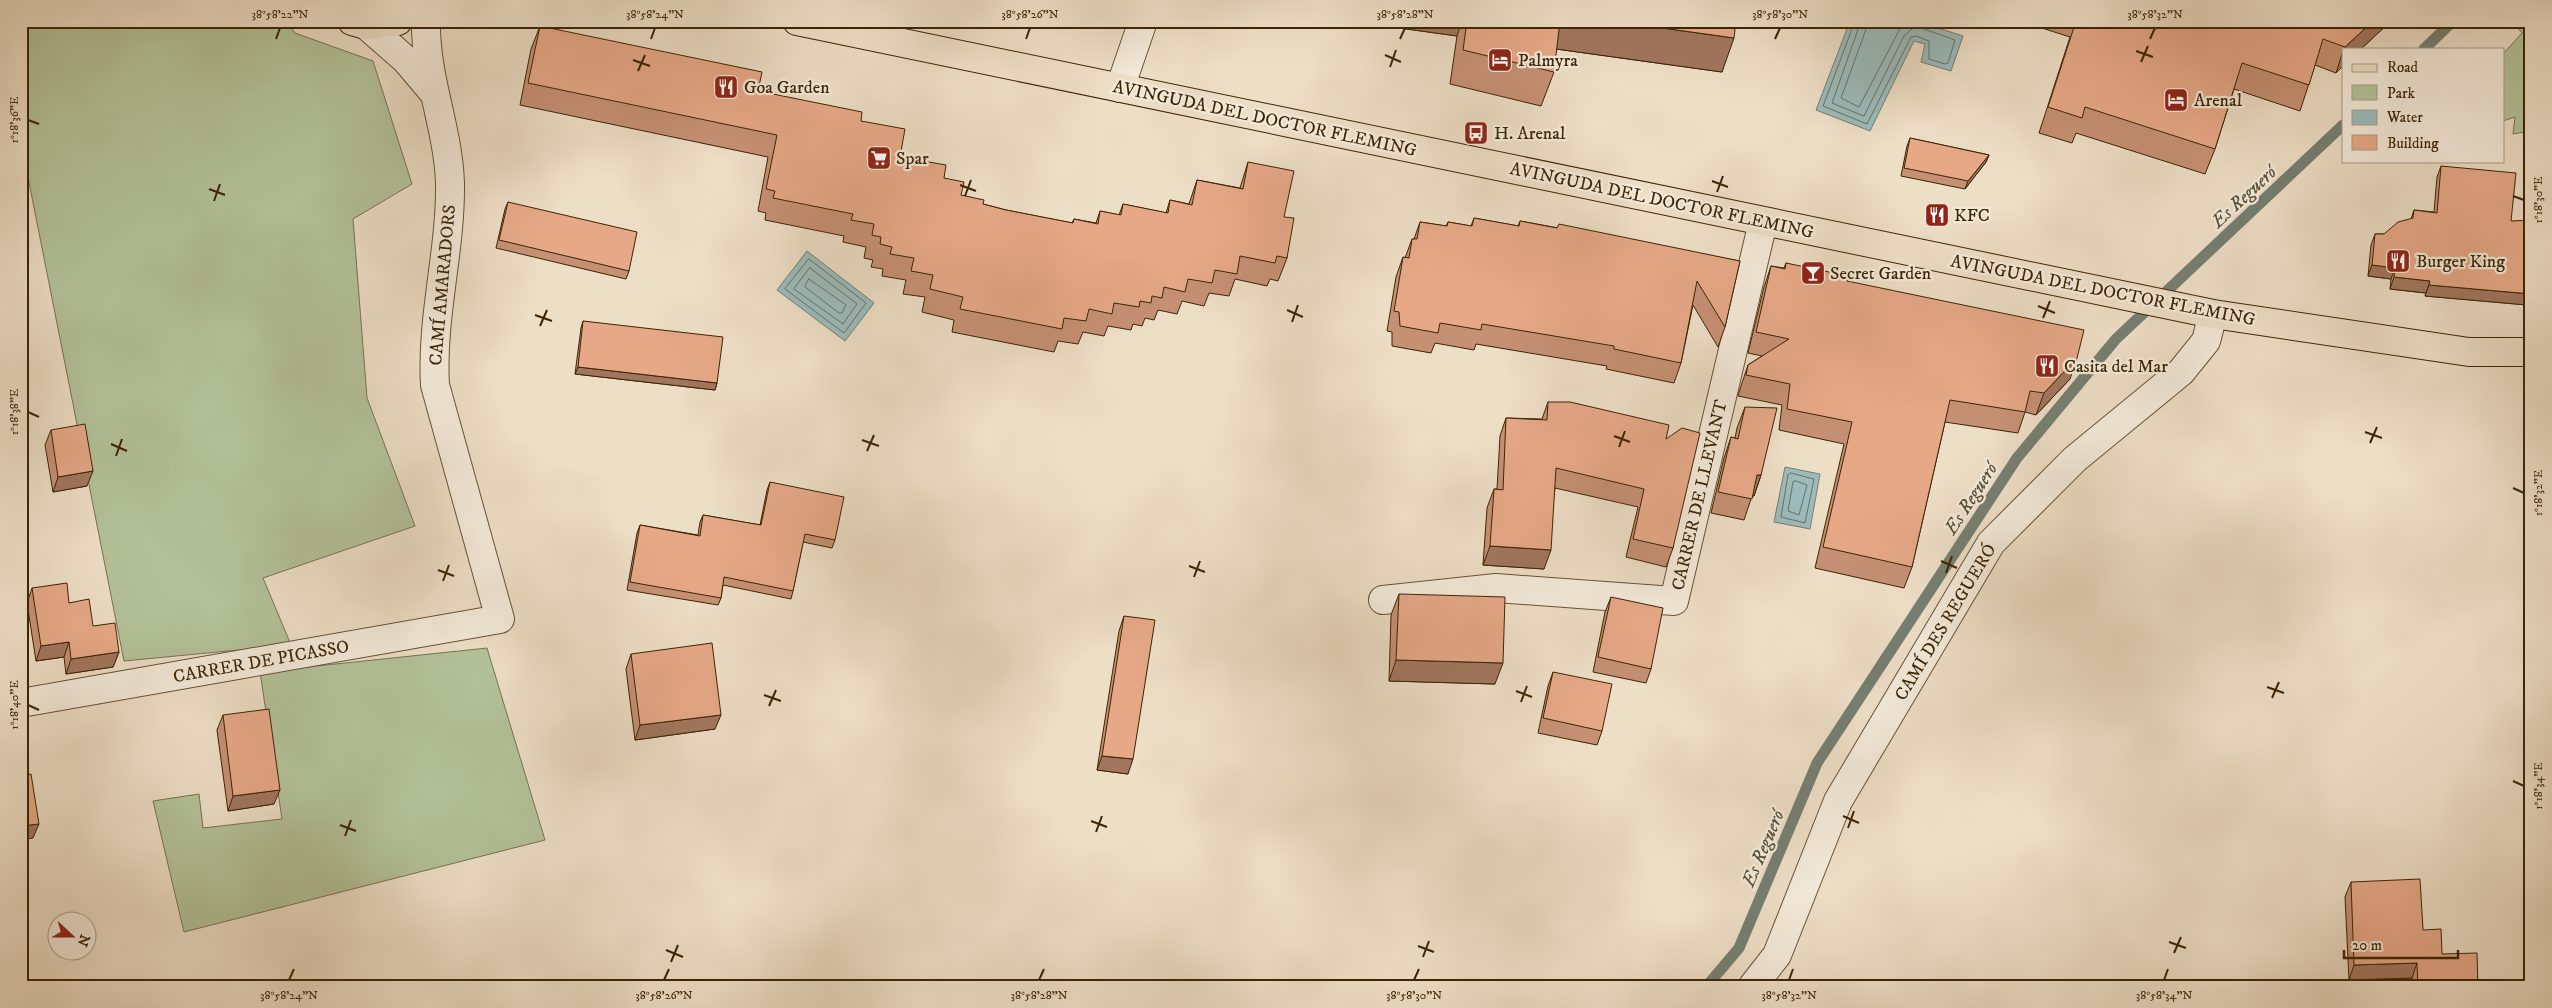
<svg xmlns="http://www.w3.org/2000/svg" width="2552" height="1008" viewBox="0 0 2552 1008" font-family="'IM FELL DW Pica',serif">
  <rect width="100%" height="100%" fill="#eddec6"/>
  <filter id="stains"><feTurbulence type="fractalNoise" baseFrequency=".004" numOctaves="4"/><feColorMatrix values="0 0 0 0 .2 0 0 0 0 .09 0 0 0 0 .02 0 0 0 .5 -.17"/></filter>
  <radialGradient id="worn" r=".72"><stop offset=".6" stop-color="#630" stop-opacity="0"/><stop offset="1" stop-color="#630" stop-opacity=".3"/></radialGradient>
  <g fill="#b3c299" stroke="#78734e">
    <polygon points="21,21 286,21 295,33 373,61 412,184 353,219 367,398 415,526 263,578 291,645 124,661 21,142"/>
    <polygon points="2512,21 2531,21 2531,131 2513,134 2515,117 2503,121 2503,54 2522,33"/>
    <polygon points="487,648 545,840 184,932 153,801 199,794 203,828 282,819 260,672"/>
  </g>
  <g fill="#9bbbbc" stroke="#757f72">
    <polygon points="1850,21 1916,21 1963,36 1951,71 1921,62 1925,44 1914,41 1870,131 1816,110"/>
    <polygon points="807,251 874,303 845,341 777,290"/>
    <polygon points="1785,467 1820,474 1810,529 1774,522"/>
  </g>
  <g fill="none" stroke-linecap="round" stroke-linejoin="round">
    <g stroke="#6c7060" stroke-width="1">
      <polyline points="1855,21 1823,106 1867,124 1911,37 1916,36 1929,41 1929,59 1945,64 1948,63 1955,40 1921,28 1917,21"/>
      <polyline points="1861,21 1832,103 1864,116 1904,36 1912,29 1911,21"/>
      <polyline points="1869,21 1841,98 1859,107 1904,21"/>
      <polygon points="809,259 866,303 844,333 785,289"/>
      <polygon points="810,268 857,304 843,324 794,289"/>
      <polygon points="809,279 846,305 842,313 839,313 805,287"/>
      <polygon points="1791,473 1814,479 1805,523 1781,517 1788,475"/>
      <polygon points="1796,481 1807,485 1799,515 1788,511 1793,482"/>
    </g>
    <g stroke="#757f72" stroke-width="11">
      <polyline points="2424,49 2453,21"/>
      <polyline points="1706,987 1739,948 1817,763 2017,458 2116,339 2343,125"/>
    </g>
    <defs>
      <g id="minor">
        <polyline points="366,25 406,60 433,92"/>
        <polyline points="1120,88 1143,21"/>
        <polyline points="1383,600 1496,588 1674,601 1763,222"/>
        <path d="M21 703 500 619 435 385C431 317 451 251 450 183 448 127 425 78 426 21"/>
        <polyline points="1752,987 1777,955 1838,801 1991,543 2075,459 2181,372 2206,341 2213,314"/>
      </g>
      <g id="primary">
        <polyline points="352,21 366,25 398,21"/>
        <polyline points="797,21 2213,314 2469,352 2531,352"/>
      </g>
    </defs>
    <use href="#minor" stroke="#685234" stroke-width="30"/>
    <use href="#primary" stroke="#3c2403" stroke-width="30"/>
    <use href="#minor" stroke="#f3eada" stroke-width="28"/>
    <use href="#primary" stroke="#eddec6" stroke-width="28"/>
  </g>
  <g fill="#c69074" stroke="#3c2403">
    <polygon points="1386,21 1736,21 1722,72 1556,49 1554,72 1541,106 1450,84 1457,36 1385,26"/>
    <polygon points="2020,21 2391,21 2361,49 2343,49 2343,66 2336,73 2315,65 2300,111 2234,89 2215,149 2205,174 2076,133 2072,143 2039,133 2070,37"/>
    <polygon points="540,26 758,91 861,121 900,157 944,178 961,195 983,204 1006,210 1072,223 1074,219 1096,223 1100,211 1119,215 1123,204 1166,213 1170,200 1189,204 1197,180 1240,188 1248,162 1284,217 1287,258 1278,281 1270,279 1267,286 1235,279 1229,296 1209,293 1204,306 1182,301 1177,314 1158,310 1154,320 1145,318 1142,326 1133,324 1131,330 1108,326 1104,336 1083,332 1078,344 1058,341 1054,352 952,332 954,320 922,312 925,297 903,294 906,280 882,276 883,269 871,267 873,260 864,258 866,247 843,242 844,236 765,220 766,213 758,211 768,157 520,105 531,49"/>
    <polygon points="1910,138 1989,155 1986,162 1965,189 1901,176 1907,146"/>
    <polygon points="2441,166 2511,221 2527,305 2425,296 2426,293 2390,289 2391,279 2368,276 2371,245 2375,234 2384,234 2411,219 2414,210 2434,212 2437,177"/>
    <polygon points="508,202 629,271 626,279 496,248 505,209"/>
    <polygon points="1474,218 1518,226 1520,221 1740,261 1725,327 1718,347 1693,305 1681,363 1674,383 1606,369 1607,366 1476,344 1474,350 1435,343 1431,353 1392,346 1392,332 1387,331 1396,277 1403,257 1405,258 1412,239 1414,239 1420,222 1446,226 1448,222 1471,226"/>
    <polygon points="1786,263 1847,281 2070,379 2036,415 2025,412 2018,433 1945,422 1912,567 1904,588 1815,568 1844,444 1779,430 1782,405 1738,396 1741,386 1748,365 1762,356 1748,353 1764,287 1771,266 1784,268"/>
    <polygon points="583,321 717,383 715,390 575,374 581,328"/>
    <polygon points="1548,402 1666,439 1673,548 1666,567 1626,557 1638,507 1555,488 1544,569 1483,565 1487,508 1494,489 1497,489 1500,436 1506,418 1542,419"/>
    <polygon points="1745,407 1761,475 1754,496 1752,496 1744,520 1711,513 1724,458 1731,437 1735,438 1737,428"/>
    <polygon points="51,430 87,486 53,492 45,445"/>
    <polygon points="770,482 835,540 832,548 803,542 793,591 791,599 723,585 721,598 718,605 627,590 637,533 640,525 698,535 700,522 703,515 760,525 767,490"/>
    <polygon points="32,588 69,603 119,652 113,667 66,674 64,657 36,661 27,603"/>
    <polygon points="1399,594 1495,684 1389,681 1391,615"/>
    <polygon points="1611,597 1651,669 1646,683 1593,672 1605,612"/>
    <polygon points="1124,616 1128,774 1097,770 1119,631"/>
    <polygon points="631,654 715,729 635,740 626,669"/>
    <polygon points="1553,672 1602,731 1597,745 1538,733 1548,686"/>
    <polygon points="223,715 274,804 228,811 217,730"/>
    <polygon points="2351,882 2423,930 2442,954 2478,987 2412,987 2412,978 2349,980 2345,897"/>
  </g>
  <g fill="#a1765e" stroke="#3c2403">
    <polygon points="1387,21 1462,21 1457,36 1385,26"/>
    <polygon points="1558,21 1612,21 1734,38 1722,72 1549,48"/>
    <polygon points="2373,21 2391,21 2361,49 2344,49 2345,47"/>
    <polygon points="2343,51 2343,66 2336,73"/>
    <polygon points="1989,155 1986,162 1965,189 1968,181"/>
    <polygon points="2372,265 2395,268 2391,279 2368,276"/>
    <polygon points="2394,277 2430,281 2426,293 2390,289"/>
    <polygon points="2429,285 2531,294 2531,305 2527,305 2425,296"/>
    <polygon points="2077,358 2070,379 2036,415 2044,393"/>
    <polygon points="578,367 717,383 715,390 575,374"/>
    <polygon points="93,471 87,486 53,492 58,477"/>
    <polygon points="1757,475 1761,475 1754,496 1749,496"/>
    <polygon points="1490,546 1551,550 1544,569 1483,565"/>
    <polygon points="69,642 64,657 36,661 41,646"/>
    <polygon points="119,652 113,667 66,674 71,659"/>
    <polygon points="1396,660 1503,663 1495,684 1389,681"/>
    <polygon points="721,715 715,729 635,740 640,725"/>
    <polygon points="1102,756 1133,759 1128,774 1097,770"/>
    <polygon points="280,790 274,804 228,811 233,796"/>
    <polygon points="39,824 33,838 21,840 21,826"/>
    <polygon points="2417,963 2412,978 2349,980 2354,965"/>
  </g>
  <g fill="#e6a887" stroke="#3c2403">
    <polygon points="1467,21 1560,21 1554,72 1463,50"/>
    <polygon points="1612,21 1736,21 1734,38"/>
    <polygon points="2076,21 2373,21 2345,47 2323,39 2309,85 2242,63 2215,149 2085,107 2082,118 2048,107"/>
    <polygon points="540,26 762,72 758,91 862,112 861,121 905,129 900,157 946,165 944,178 964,182 961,195 984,200 983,204 1006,210 1073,223 1074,219 1098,224 1100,211 1121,215 1123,204 1168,213 1170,200 1192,205 1197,180 1243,189 1248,162 1294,171 1284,217 1294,218 1287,258 1277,256 1275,263 1240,256 1237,274 1215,270 1212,283 1188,279 1185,292 1164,287 1162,298 1152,296 1151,303 1140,301 1139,307 1114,303 1112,314 1089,309 1086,321 1064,318 1062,329 960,309 963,297 930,289 933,275 911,271 914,258 890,254 892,247 880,244 881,237 872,235 874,224 851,220 853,214 773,198 775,191 766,189 777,135 528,83"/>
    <polygon points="1910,138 1989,155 1968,181 1904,168"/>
    <polygon points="2441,166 2516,173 2511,221 2531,220 2531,294 2429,285 2430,281 2394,277 2395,268 2372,265 2375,234 2384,234 2398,222 2413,218 2414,210 2437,213"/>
    <polygon points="508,202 637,232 629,271 499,240"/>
    <polygon points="1474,218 1519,226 1520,221 1557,228 1559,224 1740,261 1725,327 1697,281 1681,363 1614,349 1614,346 1482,324 1481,330 1440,323 1438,333 1400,326 1399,312 1394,311 1403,257 1409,258 1412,239 1417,239 1420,222 1447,226 1448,222 1472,226"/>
    <polygon points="1786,263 1848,276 1847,281 2084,330 2077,358 2044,393 2030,391 2025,412 1950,400 1912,567 1823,547 1852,422 1787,409 1790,384 1746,375 1748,365 1789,339 1756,332 1771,266 1785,269"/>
    <polygon points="583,321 723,337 717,383 578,367"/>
    <polygon points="1548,402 1570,402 1669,425 1666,439 1682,428 1700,433 1673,548 1633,539 1644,489 1556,468 1551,550 1490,546 1494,489 1503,490 1506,418 1547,420"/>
    <polygon points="1745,407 1777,408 1761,475 1757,475 1752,499 1718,492 1731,437 1738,439"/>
    <polygon points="85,424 93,471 58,477 51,430"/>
    <polygon points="770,482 844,497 835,540 805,534 793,591 724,577 721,598 630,582 640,525 700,536 703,515 761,525"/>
    <polygon points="67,583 69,603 89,599 93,626 115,623 119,652 71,659 69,642 41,646 32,588"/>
    <polygon points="1399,594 1505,597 1503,663 1396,660"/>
    <polygon points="1611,597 1663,608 1651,669 1598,657"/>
    <polygon points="1124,616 1155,620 1133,759 1102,756"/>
    <polygon points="712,643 721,715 640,725 631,654"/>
    <polygon points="1553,672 1612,684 1602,731 1543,718"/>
    <polygon points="269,709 280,790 233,796 223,715"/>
    <polygon points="31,774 39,824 21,826 21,776"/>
    <polygon points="2420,879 2423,930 2441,929 2442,954 2477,953 2478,987 2418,987 2417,963 2354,965 2351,882"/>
  </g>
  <path fill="none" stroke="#3c2403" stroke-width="2" d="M276 39 280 28M651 39 655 28M1026 39 1030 28M1400 39 1405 28M1775 39 1780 28M2150 39 2155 28M2136 51 2153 57M1385 55 1401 62M633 60 650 66M2141 62 2148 46M1390 67 1396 50M638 71 645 55M28 120 39 124M1712 181 1728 187M960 185 976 191M209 189 225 195M1717 192 1723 176M965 196 971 180M2513 196 2524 200M214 201 220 184M2038 306 2055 313M1287 310 1303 317M535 315 552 321M2043 318 2050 301M1292 322 1298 305M540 326 547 310M28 412 39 417M2365 432 2382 438M1614 436 1630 442M862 440 879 446M2370 443 2377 427M111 444 127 451M1619 447 1625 431M867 451 874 435M116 456 122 439M2513 488 2524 493M1941 561 1957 568M1189 566 1205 572M438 570 454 576M1946 573 1952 556M1194 577 1200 561M443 581 449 565M2267 687 2284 693M1516 691 1532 697M764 695 781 701M2272 698 2279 682M1521 702 1527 686M28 705 39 710M769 706 776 690M2513 781 2524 786M1843 816 1859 823M1091 821 1107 827M340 825 356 831M1848 828 1854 811M1096 832 1102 816M345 836 351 820M2169 942 2186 948M1418 946 1434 952M666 950 683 957M2174 953 2181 937M1423 957 1429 941M671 962 678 945M289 980 294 969M664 980 669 969M1039 980 1044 969M1414 980 1419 969M1789 980 1793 969M2164 980 2168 969"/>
  <defs>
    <symbol id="hotel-square" viewBox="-11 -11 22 22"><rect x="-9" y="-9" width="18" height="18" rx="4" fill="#8f2418" stroke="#f3eada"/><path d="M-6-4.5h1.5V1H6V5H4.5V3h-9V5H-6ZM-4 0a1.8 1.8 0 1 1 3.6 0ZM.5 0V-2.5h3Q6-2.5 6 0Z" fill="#fff"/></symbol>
    <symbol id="restaurant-square" viewBox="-11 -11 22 22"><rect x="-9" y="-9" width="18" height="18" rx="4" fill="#8f2418" stroke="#f3eada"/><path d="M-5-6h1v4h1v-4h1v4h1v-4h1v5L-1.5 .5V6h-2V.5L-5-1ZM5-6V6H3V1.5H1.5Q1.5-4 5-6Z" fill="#fff"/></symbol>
    <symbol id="bus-square" viewBox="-11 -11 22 22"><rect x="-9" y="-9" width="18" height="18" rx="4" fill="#8f2418" stroke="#f3eada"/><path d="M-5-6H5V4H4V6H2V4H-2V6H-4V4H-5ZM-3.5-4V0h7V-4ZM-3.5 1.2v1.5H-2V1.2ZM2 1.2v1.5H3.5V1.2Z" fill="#fff"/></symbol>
    <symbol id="supermarket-square" viewBox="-11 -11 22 22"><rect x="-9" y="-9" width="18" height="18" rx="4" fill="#8f2418" stroke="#f3eada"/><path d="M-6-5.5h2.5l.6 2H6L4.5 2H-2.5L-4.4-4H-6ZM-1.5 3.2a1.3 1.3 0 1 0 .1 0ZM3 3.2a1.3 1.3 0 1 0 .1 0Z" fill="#fff"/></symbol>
    <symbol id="bar-square" viewBox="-11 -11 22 22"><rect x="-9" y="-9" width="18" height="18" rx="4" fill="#8f2418" stroke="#f3eada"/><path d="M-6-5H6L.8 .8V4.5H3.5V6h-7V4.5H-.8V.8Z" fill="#fff"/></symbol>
  </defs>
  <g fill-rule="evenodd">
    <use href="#hotel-square" x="1486" y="46" width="28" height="28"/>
    <use href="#restaurant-square" x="712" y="73" width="28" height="28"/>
    <use href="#hotel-square" x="2162" y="86" width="28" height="28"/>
    <use href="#bus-square" x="1462" y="119" width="28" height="28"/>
    <use href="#supermarket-square" x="865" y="144" width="28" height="28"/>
    <use href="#restaurant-square" x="1923" y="201" width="28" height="28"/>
    <use href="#restaurant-square" x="2384" y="247" width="28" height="28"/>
    <use href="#bar-square" x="1799" y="259" width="28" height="28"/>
    <use href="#restaurant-square" x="2033" y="352" width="28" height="28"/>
  </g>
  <g text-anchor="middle" stroke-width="4.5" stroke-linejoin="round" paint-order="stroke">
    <g font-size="18" fill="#3c2403" stroke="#f3eada" text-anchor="start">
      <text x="1518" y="66">Palmyra</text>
      <text x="744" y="93">Goa Garden</text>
      <text x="2194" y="106">Arenal</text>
      <text x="1494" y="139">H. Arenal</text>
      <text x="896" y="164">Spar</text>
      <text x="1954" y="221">KFC</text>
      <text x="2416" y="267">Burger King</text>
      <text x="1830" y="279">Secret Garden</text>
      <text x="2064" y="372">Casita del Mar</text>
    </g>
    <g font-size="18" fill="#3c2403" stroke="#f3eada">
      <text transform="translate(1265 118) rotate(12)" y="6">AVINGUDA DEL DOCTOR FLEMING</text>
      <text transform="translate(1662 200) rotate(12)" y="6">AVINGUDA DEL DOCTOR FLEMING</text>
      <text transform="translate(442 285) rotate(-85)" y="6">CAMÍ AMARADORS</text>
      <text transform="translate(2103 290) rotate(11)" y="6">AVINGUDA DEL DOCTOR FLEMING</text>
      <text transform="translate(1699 495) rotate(-77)" y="6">CARRER DE LLEVANT</text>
      <text transform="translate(1945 622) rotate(-59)" y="6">CAMÍ DES REGUERÓ</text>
      <text transform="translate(261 661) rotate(-10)" y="6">CARRER DE PICASSO</text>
    </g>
    <g font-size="19" font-style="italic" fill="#58513a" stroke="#f3eada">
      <text transform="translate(2243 196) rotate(-43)" y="7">Es Regueró</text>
      <text transform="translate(1970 498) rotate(-57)" y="7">Es Regueró</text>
      <text transform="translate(1762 848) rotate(-67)" y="7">Es Regueró</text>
    </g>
  </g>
  <rect width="2552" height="1008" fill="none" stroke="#eddec6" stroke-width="55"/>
  <rect x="2342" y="48" width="162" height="115" fill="#f3eada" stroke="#aa9b84"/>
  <rect x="2352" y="64" width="25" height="8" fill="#eddec6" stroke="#aa9b84"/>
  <text x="2387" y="72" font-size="15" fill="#3c2403">Road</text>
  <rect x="2352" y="85" width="25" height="15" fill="#b3c299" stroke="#aa9b84"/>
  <text x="2387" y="98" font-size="15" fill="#3c2403">Park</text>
  <rect x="2352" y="110" width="25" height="15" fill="#9bbbbc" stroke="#aa9b84"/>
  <text x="2387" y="122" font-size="15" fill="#3c2403">Water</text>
  <rect x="2352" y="135" width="25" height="15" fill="#e6a887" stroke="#aa9b84"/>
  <text x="2387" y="148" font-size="15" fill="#3c2403">Building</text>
  <g transform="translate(72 936) rotate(111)"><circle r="24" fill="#f3eada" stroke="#aa9b84"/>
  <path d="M0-4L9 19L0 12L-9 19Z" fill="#8f2418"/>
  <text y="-8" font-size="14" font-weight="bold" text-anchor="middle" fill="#3c2403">N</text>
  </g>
  <path d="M2344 950v8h114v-8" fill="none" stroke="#3c2403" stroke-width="2.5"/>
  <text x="2352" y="950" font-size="15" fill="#3c2403" stroke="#f3eada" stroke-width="4" paint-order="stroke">20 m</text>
  <rect x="28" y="28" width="2496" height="952" fill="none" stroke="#3c2403" stroke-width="2"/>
  <g font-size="12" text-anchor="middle" fill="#3c2403">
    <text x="280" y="18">38°58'22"N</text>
    <text x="655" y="18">38°58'24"N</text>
    <text x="1030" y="18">38°58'26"N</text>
    <text x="1405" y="18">38°58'28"N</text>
    <text x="1780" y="18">38°58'30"N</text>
    <text x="2155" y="18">38°58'32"N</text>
    <text transform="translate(14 120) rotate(-90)" y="4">1°18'36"E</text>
    <text transform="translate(2538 200) rotate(-90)" y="4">1°18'30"E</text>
    <text transform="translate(14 412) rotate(-90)" y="4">1°18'38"E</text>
    <text transform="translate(2538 493) rotate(-90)" y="4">1°18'32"E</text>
    <text transform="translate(14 705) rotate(-90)" y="4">1°18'40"E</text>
    <text transform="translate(2538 786) rotate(-90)" y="4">1°18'34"E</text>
    <text x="289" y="999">38°58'24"N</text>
    <text x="664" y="999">38°58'26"N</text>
    <text x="1039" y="999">38°58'28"N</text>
    <text x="1414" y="999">38°58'30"N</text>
    <text x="1789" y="999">38°58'32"N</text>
    <text x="2164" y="999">38°58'34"N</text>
  </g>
  <rect width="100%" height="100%" filter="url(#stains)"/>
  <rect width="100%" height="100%" fill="url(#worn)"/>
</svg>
